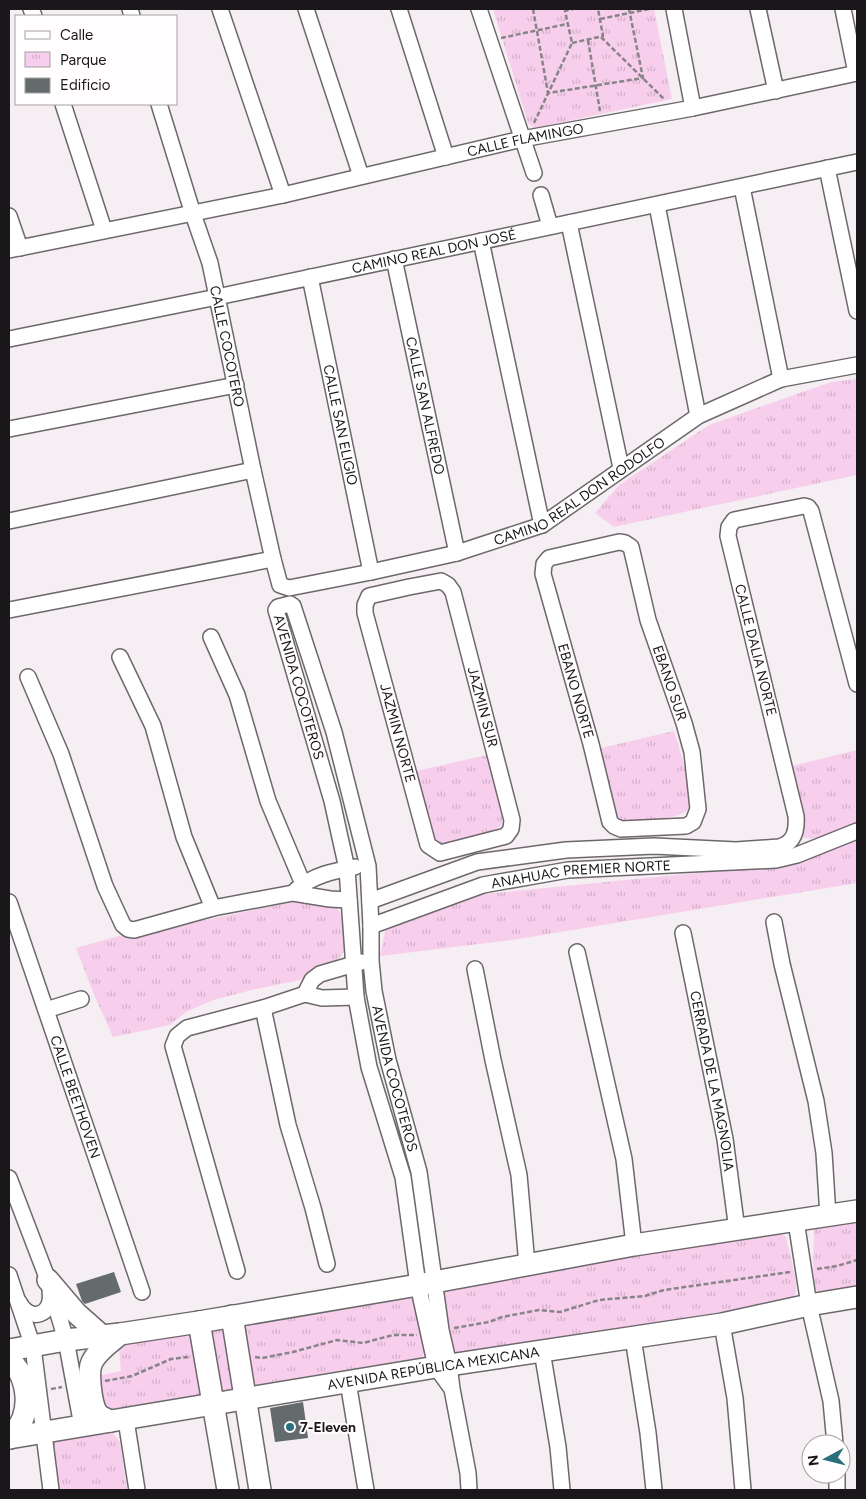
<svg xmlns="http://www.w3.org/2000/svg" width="866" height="1499" viewBox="0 0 866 1499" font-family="Figtree,sans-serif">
  <defs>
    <pattern id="park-tufts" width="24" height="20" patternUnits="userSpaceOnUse" patternTransform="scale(1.25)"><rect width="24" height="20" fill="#f7ceec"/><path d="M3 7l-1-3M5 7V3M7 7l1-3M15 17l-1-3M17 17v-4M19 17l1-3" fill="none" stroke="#d3b0ca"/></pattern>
  </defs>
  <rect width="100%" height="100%" fill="#f5eef3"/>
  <g fill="url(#park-tufts)">
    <polygon points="493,9 654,9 672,99 534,128 528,123"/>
    <polygon points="857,379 857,475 614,527 595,513 619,485 709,425 831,382"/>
    <path d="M674 731C681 755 691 783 690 808 675 822 644 819 623 821L616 817 611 809 601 748Z"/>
    <path d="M857 750V822C843 829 818 843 802 837L792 766Z"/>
    <polygon points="487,755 503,814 501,825 494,831 445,845 435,842 430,830 416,771"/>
    <polygon points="857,838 857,883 512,940 380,956 386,927 465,896 706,872 805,858"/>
    <path d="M297 901C343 903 343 904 346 950L330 967 300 980 252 990 213 1000 186 1012 170 1025 113 1037 95 997 76 948 126 934 186 924Z"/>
    <polygon points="857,1220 857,1288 824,1294 816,1290 814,1281 813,1269 814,1227"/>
    <path d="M777 1232 786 1237C789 1251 797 1277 796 1291 796 1296 792 1298 789 1301L455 1354 447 1347 442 1288 447 1285Z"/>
    <polygon points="409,1295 415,1301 424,1350 422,1358 416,1361 104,1411 92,1377 121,1371 119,1347 131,1337"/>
    <polygon points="111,1431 120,1442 127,1490 56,1490 51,1457 53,1443 62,1434"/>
  </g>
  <g fill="#646b6c">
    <polygon points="114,1272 121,1292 85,1304 82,1301 76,1284"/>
    <polygon points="303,1402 308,1438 275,1442 270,1408"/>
  </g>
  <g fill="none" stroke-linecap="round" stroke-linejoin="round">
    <defs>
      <g id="minor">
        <polyline points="31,9 34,16"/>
        <polyline points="130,9 132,16"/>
        <polyline points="220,9 283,195"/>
        <polyline points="306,9 361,176"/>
        <polyline points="399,9 446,157"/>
        <polyline points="479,9 534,173"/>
        <polyline points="674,9 693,108"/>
        <polyline points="758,9 776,91"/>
        <polyline points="843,9 856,73"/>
        <polyline points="63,104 104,230"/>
        <path id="s1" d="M159 104 193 214 210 263 253 470 273 559 280 585 289 588 371 572 457 553 542 525 698 416 781 379 857 365"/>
        <polyline points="827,168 857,311"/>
        <polyline points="742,187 781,379"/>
        <polyline points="541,195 550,226"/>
        <polyline points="657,205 698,416"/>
        <polyline points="9,216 20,248"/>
        <polyline points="569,223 621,468"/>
        <polyline points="481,241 542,525"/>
        <path id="s2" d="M9 250 283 195 522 139 693 108 857 73"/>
        <path id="s3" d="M394 259 457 553"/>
        <path id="s4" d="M310 277 371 572"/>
        <path id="s5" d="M9 339 217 297 857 162"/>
        <polyline points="9,429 236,385"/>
        <polyline points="9,521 253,470"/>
        <polygon points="619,542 625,543 631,547 648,620 684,723 692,752 698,809 693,822 686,826 621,829 614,826 610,822 591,744 543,574 544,564 549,558"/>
        <polygon points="441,581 448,585 453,592 512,820 511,829 506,836 440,853 428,845 365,613 365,605 369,596 409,587"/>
        <polyline points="9,610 273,559"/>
        <polyline points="211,637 237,695 268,801 303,884 306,895"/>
        <polyline points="120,657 153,726 184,837 213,908"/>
        <polyline points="28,677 61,754 105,886 123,925 128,929 134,930 213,908 293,893 330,899 349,900"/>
        <path d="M296 890C313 875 334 871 355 867"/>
        <path d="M370 901 477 862 566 850 654 846 736 850 779 847C795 843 797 830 796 816L728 536 729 527 734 520 804 506 808 507 811 511 857 684"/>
        <path id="s6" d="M9 902 142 1292"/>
        <polyline points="774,922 782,964 816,1101 824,1153 828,1216"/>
        <path id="s7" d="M371 926 483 885 568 870 776 860 797 855 857 831"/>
        <path id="s8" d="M683 933 725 1139 737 1230"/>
        <polyline points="577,952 624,1159 634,1245"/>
        <polyline points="475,969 493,1060 519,1175 527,1265"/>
        <polyline points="305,994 312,980 320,974 361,962"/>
        <polyline points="263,1008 288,1125 313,1208 327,1264"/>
        <polyline points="46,1010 81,999"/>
        <polyline points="9,1178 48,1280 66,1340 82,1426"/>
        <polyline points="796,1221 809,1305 831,1401 835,1444"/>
        <polyline points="237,1271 173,1046 177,1036 187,1028 263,1008 305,994 322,998 356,997"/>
        <polyline points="9,1275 33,1347 51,1490"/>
        <path d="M19 1302C29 1323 54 1316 50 1291"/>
        <polyline points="722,1324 735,1398 743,1490"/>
        <polyline points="633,1338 648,1433 654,1490"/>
        <polyline points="542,1351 558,1447 562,1490"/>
        <polyline points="348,1382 366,1490"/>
        <path id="s9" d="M452 1389 436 1367 418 1285 403 1177 369 1067 356 997 347 869 332 801 276 610 278 607 290 604 293 606 334 732 368 866 371 926V961L374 991 388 1060 419 1172 441 1330 449 1365 452 1389 468 1473 469 1490"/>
        <polyline points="126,1420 137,1490"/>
        <polyline points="837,1474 837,1490"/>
      </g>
      <g id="secondary">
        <polyline points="48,1280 76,1313 102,1336"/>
        <polyline points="232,1316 260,1490"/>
        <polyline points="199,1322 228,1490"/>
        <polyline points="9,1350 66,1340 120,1334 199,1322 418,1285 634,1245 857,1211"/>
        <path d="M9 1360C25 1372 30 1399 23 1418 20 1426 15 1432 10 1438"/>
        <path d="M110 1421C106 1419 100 1417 97 1413 91 1404 87 1372 92 1362 98 1350 111 1342 120 1334"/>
        <path id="s10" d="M9 1438 436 1367 722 1324 809 1305 857 1297"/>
      </g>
    </defs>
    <use href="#minor" stroke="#6d686b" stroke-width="18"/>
    <use href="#secondary" stroke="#6d686b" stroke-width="24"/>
    <g stroke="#888487" stroke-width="2.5" stroke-dasharray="5 2.5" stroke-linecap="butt">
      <polyline points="533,9 548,93 643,78 629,9"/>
      <polyline points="600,19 649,9"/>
      <polyline points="601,37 665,100"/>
      <polyline points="501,38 567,24"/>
      <polyline points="588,40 600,111"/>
      <polyline points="572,43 603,36 598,9"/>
      <polyline points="534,123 572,43 565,11 573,9"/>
      <polyline points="817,1269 837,1266 857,1260"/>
      <polyline points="454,1328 489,1322 502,1317 539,1310 560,1312 599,1300 645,1296 664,1290 790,1272"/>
      <polyline points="255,1357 262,1358 293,1352 337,1340 363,1343 393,1335 417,1335"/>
      <polyline points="105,1381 132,1376 171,1359 188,1357"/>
      <polyline points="51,1389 62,1387"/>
    </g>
    <use href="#minor" stroke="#fff" stroke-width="15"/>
    <use href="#secondary" stroke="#fff" stroke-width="21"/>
  </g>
  <circle fill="#296f7d" stroke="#fffdfe" stroke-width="2" cx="290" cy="1427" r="5"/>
  <g text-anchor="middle" stroke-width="4" stroke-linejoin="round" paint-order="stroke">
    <g font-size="14" fill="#191719" stroke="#fffdfe">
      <text dy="5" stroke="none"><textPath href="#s2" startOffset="528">CALLE FLAMINGO</textPath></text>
      <text dy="5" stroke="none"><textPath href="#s5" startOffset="434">CAMINO REAL DON JOSÉ</textPath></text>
      <text dy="5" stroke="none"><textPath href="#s1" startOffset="252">CALLE COCOTERO</textPath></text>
      <text dy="5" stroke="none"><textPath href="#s3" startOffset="150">CALLE SAN ALFREDO</textPath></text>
      <text dy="5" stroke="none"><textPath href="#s4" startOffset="151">CALLE SAN ELIGIO</textPath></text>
      <text dy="5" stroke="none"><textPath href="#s1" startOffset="816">CAMINO REAL DON RODOLFO</textPath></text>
      <text transform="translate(756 650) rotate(76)" y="5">CALLE DALIA NORTE</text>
      <text transform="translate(670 683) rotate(71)" y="5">EBANO SUR</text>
      <text transform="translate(299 687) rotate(74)" y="5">AVENIDA COCOTEROS</text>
      <text transform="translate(576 691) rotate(74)" y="5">EBANO NORTE</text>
      <text transform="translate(483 707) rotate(75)" y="5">JAZMIN SUR</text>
      <text transform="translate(398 733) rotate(75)" y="5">JAZMIN NORTE</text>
      <text dy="5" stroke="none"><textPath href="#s7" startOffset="218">ANAHUAC PREMIER NORTE</textPath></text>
      <text dy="5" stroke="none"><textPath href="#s9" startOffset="1309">AVENIDA COCOTEROS</textPath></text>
      <text dy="5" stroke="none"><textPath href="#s8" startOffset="151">CERRADA DE LA MAGNOLIA</textPath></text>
      <text dy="5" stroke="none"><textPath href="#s6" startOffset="206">CALLE BEETHOVEN</textPath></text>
      <text dy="5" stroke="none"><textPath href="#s10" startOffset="430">AVENIDA REPÚBLICA MEXICANA</textPath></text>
    </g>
    <g font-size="14" font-weight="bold" fill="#191719" stroke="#fffdfe" text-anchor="start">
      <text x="300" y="1432">7-Eleven</text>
    </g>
  </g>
  <rect width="866" height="1499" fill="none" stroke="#191719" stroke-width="20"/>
  <rect x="15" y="15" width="162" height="90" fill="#fffdfe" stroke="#a3a1a2"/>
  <rect x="25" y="31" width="25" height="8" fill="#ffffff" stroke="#a3a1a2"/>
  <text x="60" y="40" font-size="15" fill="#191719">Calle</text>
  <rect x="25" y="52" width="25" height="15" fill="url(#park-tufts)" stroke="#a3a1a2"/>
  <text x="60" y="65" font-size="15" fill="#191719">Parque</text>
  <rect x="25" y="78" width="25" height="15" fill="#646b6c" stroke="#a3a1a2"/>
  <text x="60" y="90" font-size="15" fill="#191719">Edificio</text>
  <g transform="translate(826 1459) rotate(263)"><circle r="24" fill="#fffdfe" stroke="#a3a1a2"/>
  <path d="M0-4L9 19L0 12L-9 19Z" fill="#296f7d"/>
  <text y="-8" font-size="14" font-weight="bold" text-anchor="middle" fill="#191719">N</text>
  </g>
</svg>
